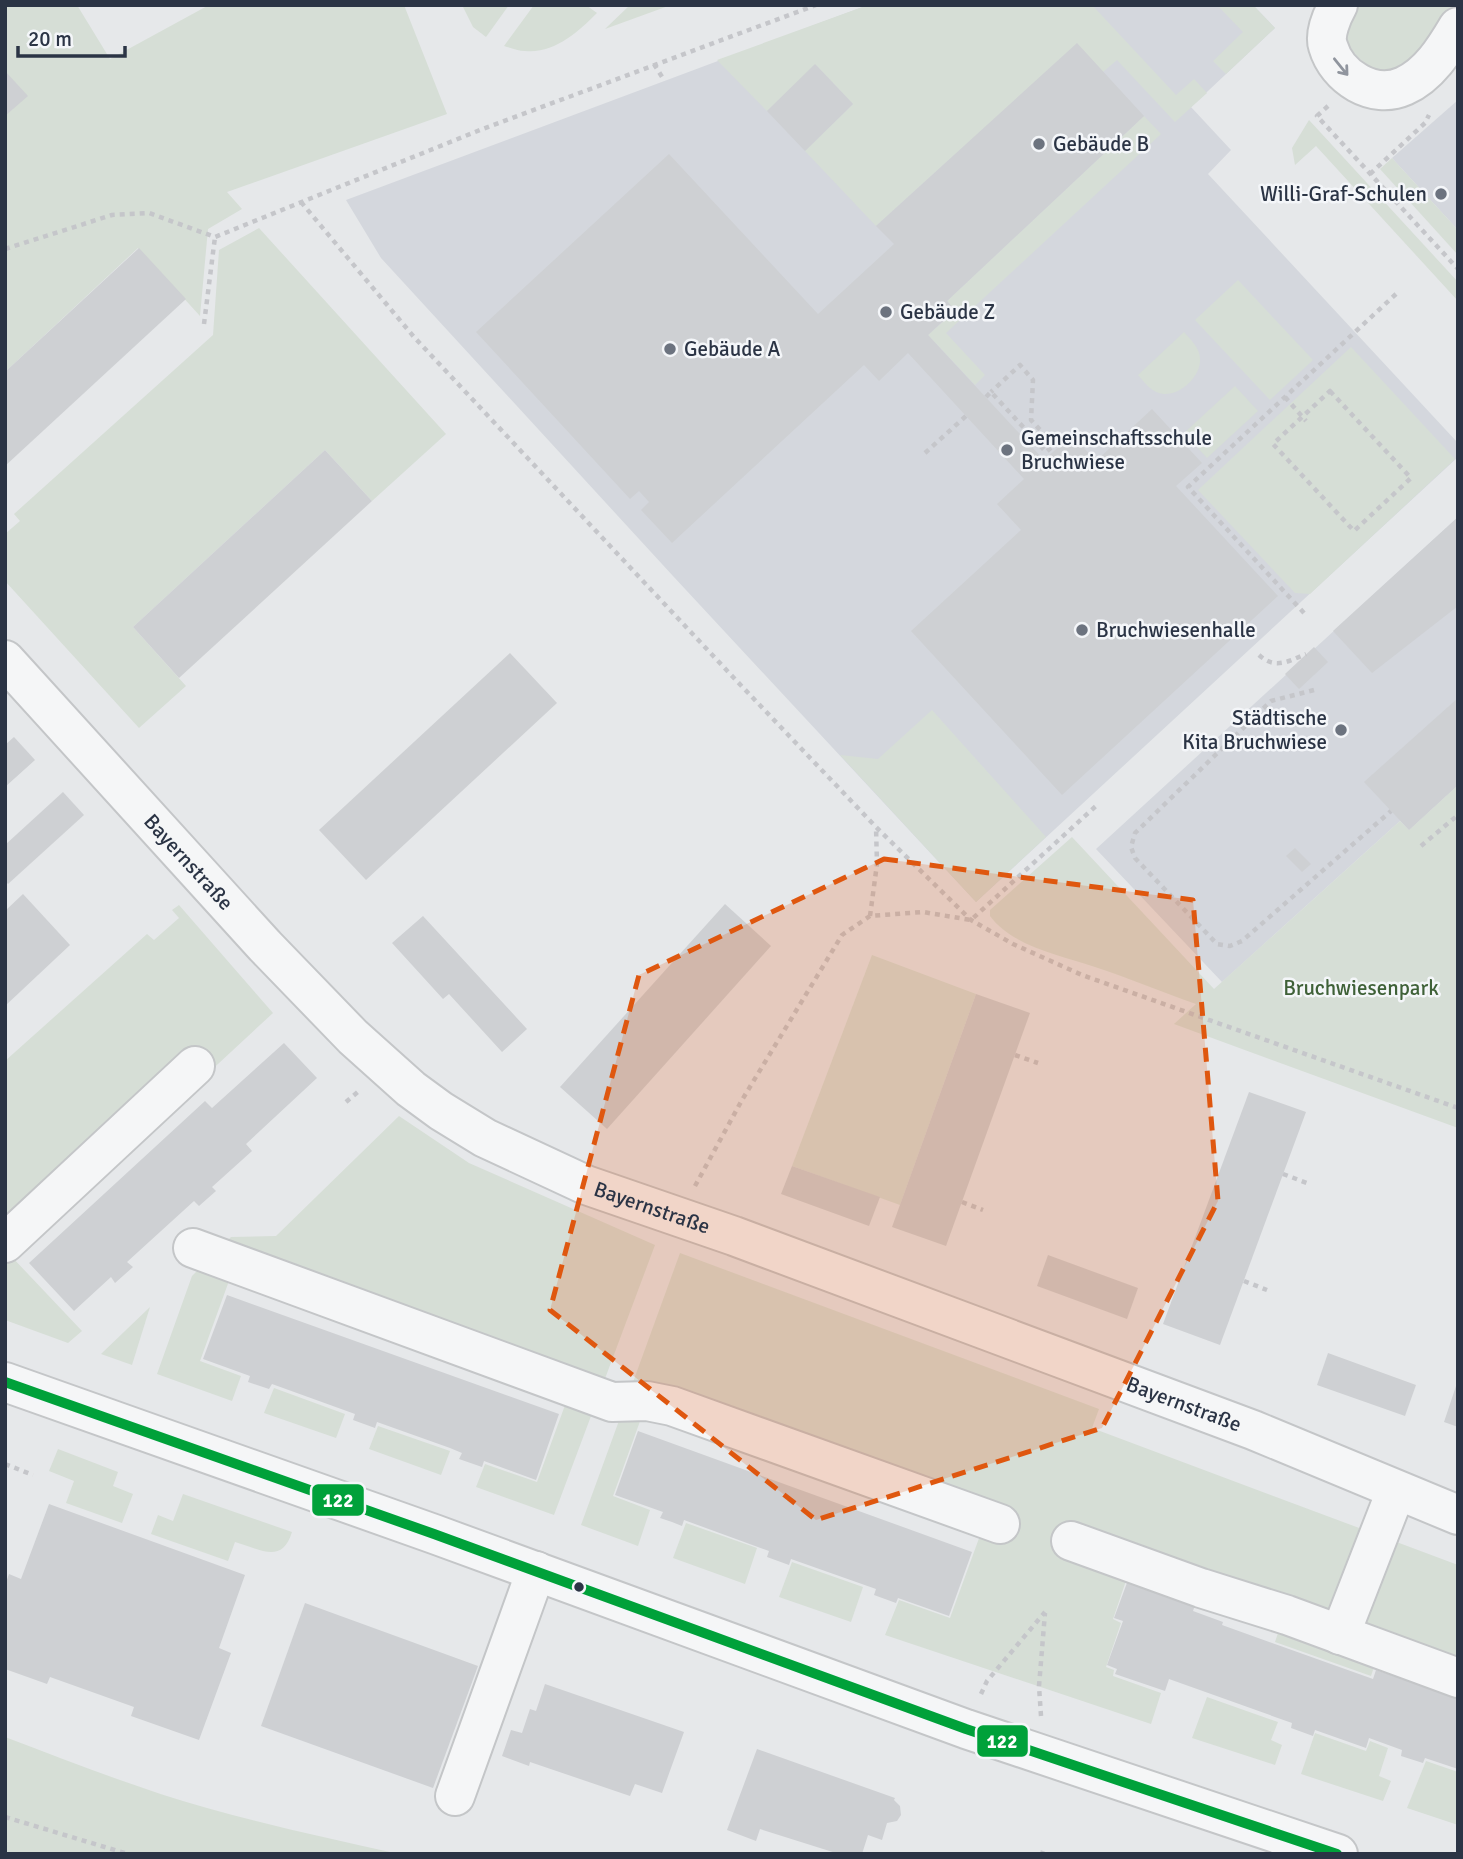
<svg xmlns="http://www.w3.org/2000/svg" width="1463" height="1859" viewBox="0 0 1463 1859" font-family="Signika,sans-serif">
  <rect width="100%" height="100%" fill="#e6e8ea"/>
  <g fill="#d4d7dd">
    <polygon points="868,5 1253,5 1275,28 1191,107 1231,150 1208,174 1458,443 1458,457 976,902 673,576 381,258 346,200"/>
    <polygon points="1458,100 1458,230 1392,158"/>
    <polygon points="1458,517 1458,785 1409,830 1400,821 1222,982 1096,849"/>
  </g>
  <g fill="#d6ded6">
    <polygon points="5,5 77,5 110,59 209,5 404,5 447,114 227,192 242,209 208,229 200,316 138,248 5,372"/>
    <polygon points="462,5 509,5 486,37 473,27"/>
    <path d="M534 5H586L597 13C578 32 554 54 525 51 518 51 511 48 504 46Z"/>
    <polygon points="630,5 671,5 605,29"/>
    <polygon points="868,5 1092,5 1176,95 1194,79 1207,93 1175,122 1117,60 1103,72 1077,44 876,226 805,151 853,104 816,65 767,111 717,60"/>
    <polygon points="1217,5 1253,5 1275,28 1226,74 1213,61 1243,32"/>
    <path d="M1355 5H1454C1447 17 1440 32 1431 43 1399 81 1371 81 1345 40Z"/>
    <polygon points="1144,116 1161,134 946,333 985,375 975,385 928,335 955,311 947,301"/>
    <polygon points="1309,120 1458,282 1458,301 1316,146 1295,165 1292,148"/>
    <polygon points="1392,158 1458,230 1458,255 1380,169"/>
    <polygon points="259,228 446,434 372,501 325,450 133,627 186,686 139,728 5,581 5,534 20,521 14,514 213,335 219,250"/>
    <polygon points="1238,280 1313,360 1270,400 1195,320"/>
    <path d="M1184 332C1191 340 1200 348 1200 359 1201 376 1181 395 1164 394 1152 393 1145 383 1138 375Z"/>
    <polygon points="1351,347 1455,459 1310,594 1295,593 1198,490"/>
    <polygon points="1235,386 1258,411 1207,458 1184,433"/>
    <polygon points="932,710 1046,837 976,902 840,755 878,759"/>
    <path d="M1458 785V1128L1174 1024 1196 1004C1162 992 1129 978 1095 967 1061 955 1013 947 990 916V910L1072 837 1214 989 1400 821 1409 830Z"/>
    <polygon points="179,905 273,1013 11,1256 82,1331 68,1343 5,1320 5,1061 147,934 154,940 179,918 172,910"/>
    <polygon points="872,955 976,994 900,1205 792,1166"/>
    <polygon points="399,1116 469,1163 655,1245 554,1515 476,1487 485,1464 537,1482 576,1375 238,1256 200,1361 241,1376 232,1401 157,1374 192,1276 231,1237 276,1236"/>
    <polygon points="680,1253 1099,1409 1092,1428 1458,1565 1458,1697 1374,1667 1371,1676 1275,1642 1281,1624 1130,1569 1113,1619 1121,1623 1106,1667 1114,1670 1113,1676 1161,1693 1151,1724 885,1635 899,1600 950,1618 990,1508 652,1388 613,1496 650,1510 638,1546 581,1525"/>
    <polygon points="150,1307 132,1365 101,1354"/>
    <polygon points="274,1388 345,1414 336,1438 264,1413"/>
    <polygon points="378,1426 450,1451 441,1475 369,1449"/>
    <polygon points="58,1449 118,1472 113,1486 133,1494 122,1523 66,1503 74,1481 49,1471"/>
    <path d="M183 1494 292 1532C282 1565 260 1549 235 1542L228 1561 151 1534 158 1515 173 1521Z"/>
    <polygon points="686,1523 757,1548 745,1584 673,1558"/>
    <polygon points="792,1562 863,1587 851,1622 779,1597"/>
    <polygon points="1207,1697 1278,1722 1271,1740 1282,1745 1275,1765 1192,1738"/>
    <polygon points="1315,1733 1366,1751 1370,1741 1388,1748 1379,1776 1391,1781 1383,1801 1301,1774"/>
    <path d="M5 1737C71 1762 139 1789 207 1808 271 1826 335 1840 399 1854H5Z"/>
    <polygon points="1426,1761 1458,1772 1458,1825 1407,1808"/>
  </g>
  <g fill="#ced0d3">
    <polygon points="1077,43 1144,116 947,301 955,310 928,335 1044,460 1072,435 1096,461 1152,409 1202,463 1176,486 1278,596 1062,795 911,631 1021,530 997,504 1024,479 908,353 879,381 864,365 672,543 641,510 649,502 639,491 630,499 476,332 669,154 818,314 894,244 876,226"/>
    <polygon points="815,64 853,104 805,151 767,111"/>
    <polygon points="5,71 28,96 5,116"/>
    <polygon points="139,248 186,299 5,466 5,372"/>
    <polygon points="325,450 372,501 179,678 133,627"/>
    <polygon points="1458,517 1458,606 1372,673 1333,631"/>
    <polygon points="1314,647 1328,662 1299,689 1285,674"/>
    <polygon points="510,653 557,703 366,880 319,830"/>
    <polygon points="1458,698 1458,785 1409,830 1364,782"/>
    <polygon points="14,737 35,760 5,787 5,745"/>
    <polygon points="63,792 84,815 8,884 5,881 5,845"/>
    <polygon points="1295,848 1311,864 1302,872 1286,856"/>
    <polygon points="23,894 70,945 5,1006 5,911"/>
    <polygon points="725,904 771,946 607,1129 560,1087"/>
    <polygon points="423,916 527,1029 502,1052 449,994 443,999 392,943"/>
    <polygon points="976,994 1030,1013 946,1246 892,1227"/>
    <polygon points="284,1043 317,1078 246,1144 252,1151 212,1187 216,1191 199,1206 194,1201 127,1262 133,1267 115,1283 111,1277 74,1311 29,1263 205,1101 212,1108"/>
    <polygon points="1249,1092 1306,1112 1220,1345 1163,1324"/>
    <polygon points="792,1166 880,1197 869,1226 781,1194"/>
    <polygon points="1048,1255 1138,1288 1127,1319 1037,1286"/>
    <polygon points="227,1295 559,1414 536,1480 484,1461 482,1467 459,1459 462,1453 450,1448 377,1422 375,1428 353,1420 355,1414 272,1384 269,1389 248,1382 250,1376 203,1359"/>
    <polygon points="1328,1353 1416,1385 1405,1416 1317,1385"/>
    <polygon points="1457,1383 1458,1383 1458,1427 1444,1422"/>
    <polygon points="638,1431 972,1552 949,1616 898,1598 896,1603 874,1595 876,1589 791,1559 789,1565 767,1557 769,1551 684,1520 682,1526 672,1522 660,1518 663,1512 615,1495"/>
    <polygon points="49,1504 245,1575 219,1648 231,1653 199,1740 131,1716 134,1707 50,1677 47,1684 5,1669 5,1585 9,1574 21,1579"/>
    <polygon points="1131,1572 1198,1596 1193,1611 1223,1622 1222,1625 1373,1679 1376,1670 1458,1698 1458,1769 1425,1758 1423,1763 1401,1756 1402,1750 1369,1738 1366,1748 1315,1730 1313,1736 1291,1728 1292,1723 1169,1679 1165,1691 1115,1674 1117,1669 1107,1665 1123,1621 1114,1618"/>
    <polygon points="305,1603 478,1666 433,1788 261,1726"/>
    <polygon points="545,1684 684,1732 662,1793 635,1784 630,1796 530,1762 529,1766 502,1756 511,1730 522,1733 530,1709 536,1711"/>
    <polygon points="757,1749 895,1798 894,1800 900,1806 901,1815 897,1821 887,1823 882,1840 868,1835 862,1854 839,1854 760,1829 756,1841 727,1830"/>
  </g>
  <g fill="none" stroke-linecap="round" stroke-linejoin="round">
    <defs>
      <g id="minor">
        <path d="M1338 5C1332 16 1324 34 1328 46 1337 77 1373 100 1404 86 1429 75 1445 49 1458 27"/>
        <path id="s1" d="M5 660 265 946 353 1037 411 1089 441 1111 485 1138 586 1185 734 1236 1253 1430 1458 1515"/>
        <polyline points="5,1243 195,1066"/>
        <polyline points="193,1248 612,1402 647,1401 672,1406 1000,1524"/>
        <polyline points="5,1382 434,1534 966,1729 1338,1854"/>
        <polyline points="1071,1541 1201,1588 1287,1615 1458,1678"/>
        <polyline points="1340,1635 1396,1491"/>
        <polyline points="455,1796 536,1571"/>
      </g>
    </defs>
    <use href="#minor" stroke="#c4c6c8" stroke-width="42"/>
    <g stroke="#c5c6ca" stroke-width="4.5" stroke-dasharray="5 5" stroke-linecap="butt">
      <polyline points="654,64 664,80"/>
      <polyline points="1328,106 1317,116 1458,269"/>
      <polyline points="1370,174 1425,123 1429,115"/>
      <polyline points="301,202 414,337 733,677 876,827 971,920 1013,944 1082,975 1458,1108"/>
      <polyline points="5,249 112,215 149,213 215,237 480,130 816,5"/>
      <polyline points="204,324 215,237"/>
      <polygon points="1330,391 1411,478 1354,531 1273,444"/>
      <polyline points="986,397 991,392 1046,452 1054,445 1031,420 1033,380 1020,365 991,392"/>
      <polyline points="1285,397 1306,421"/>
      <polyline points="925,453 966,416"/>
      <polyline points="1304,613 1188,487 1396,294"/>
      <path d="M1259 655C1275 670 1289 661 1306 654"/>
      <polyline points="1314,690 1271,701 1135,833 1131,847 1135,858 1217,944 1230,946 1242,941 1391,811"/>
      <polyline points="1421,846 1458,815"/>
      <polyline points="870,916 877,864 876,827"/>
      <polyline points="1015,1055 1038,1063"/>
      <polyline points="346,1102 359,1091"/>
      <polyline points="1283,1174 1307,1183"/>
      <polyline points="695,1186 742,1100 842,935 870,916 923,912 971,920 1097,805"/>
      <polyline points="962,1202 983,1210"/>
      <polyline points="1244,1281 1267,1290"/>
      <polyline points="5,1464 33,1475"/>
      <polyline points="981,1694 987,1681 1045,1612"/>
      <polyline points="1041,1716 1039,1686 1045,1613"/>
      <polyline points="5,1817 128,1854"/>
      <polyline points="1042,1854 1043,1851"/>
    </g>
    <use href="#minor" stroke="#f5f6f7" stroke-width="38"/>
    <defs>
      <polyline id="bus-1" points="5,1382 434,1534 966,1729 1337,1854"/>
    </defs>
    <use href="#bus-1" stroke="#f4f6f9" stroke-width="16"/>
    <use href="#bus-1" stroke="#00a13a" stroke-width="10"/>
  </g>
  <defs><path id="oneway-shaft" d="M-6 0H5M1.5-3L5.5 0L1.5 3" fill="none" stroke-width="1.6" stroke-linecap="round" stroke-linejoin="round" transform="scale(1.75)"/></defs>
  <use stroke="#90959e" href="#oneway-shaft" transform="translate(1341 67) rotate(51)"/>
  <path fill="#df570f" fill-opacity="0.2" stroke="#df570f" stroke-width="5" stroke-dasharray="14 9" stroke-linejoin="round" d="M884 859 1193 900 1218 1201 1102 1428 816 1520 550 1310 639 975Z"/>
  <g fill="#6c737f" stroke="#f4f6f9" stroke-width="2.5">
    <circle cx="1039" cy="144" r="7"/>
    <circle cx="1441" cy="194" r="7"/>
    <circle cx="886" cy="312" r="7"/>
    <circle cx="670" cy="349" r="7"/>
    <circle cx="1007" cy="450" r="7"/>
    <circle cx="1082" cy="630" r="7"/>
    <circle cx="1341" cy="730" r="7"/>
  </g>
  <circle fill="#2b3445" stroke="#f4f6f9" stroke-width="2.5" cx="579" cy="1587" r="6"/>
  <g text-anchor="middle" stroke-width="5" stroke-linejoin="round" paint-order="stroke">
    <g font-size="21" fill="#2b3445" stroke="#f4f6f9" text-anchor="start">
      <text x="1053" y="151">Gebäude B</text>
      <text x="1427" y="201" text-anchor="end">Willi-Graf-Schulen</text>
      <text x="900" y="319">Gebäude Z</text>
      <text x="684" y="356">Gebäude A</text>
      <text x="1021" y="445">Gemeinschaftsschule<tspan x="1021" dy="24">Bruchwiese</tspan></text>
      <text x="1096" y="637">Bruchwiesenhalle</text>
      <text x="1327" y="725" text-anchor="end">Städtische<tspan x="1327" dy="24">Kita Bruchwiese</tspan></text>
    </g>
    <g font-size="21" fill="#2b3445" stroke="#f4f6f9">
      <text dy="7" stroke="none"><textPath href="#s1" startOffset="273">Bayernstraße</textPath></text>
      <text dy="7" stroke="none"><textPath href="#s1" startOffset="861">Bayernstraße</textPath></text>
      <text dy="7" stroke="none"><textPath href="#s1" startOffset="1428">Bayernstraße</textPath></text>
    </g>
    <g font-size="21" fill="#3f6138" stroke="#f4f6f9">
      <text x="1361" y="995">Bruchwiesenpark</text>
    </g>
  </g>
  <g stroke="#f4f6f9" stroke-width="2.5">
    <rect x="311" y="1483" width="54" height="34" rx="7" fill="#00a13a"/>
    <rect x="976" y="1724" width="53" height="34" rx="7" fill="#00a13a"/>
  </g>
  <g font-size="19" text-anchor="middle" font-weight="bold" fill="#fff">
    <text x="338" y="1507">122</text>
    <text x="1002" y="1748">122</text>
  </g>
  <rect width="1463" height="1859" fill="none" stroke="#2b3445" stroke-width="14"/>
  <path d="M18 46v10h107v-10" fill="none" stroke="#2b3445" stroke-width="3.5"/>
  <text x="28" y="46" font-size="21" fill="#2b3445" stroke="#f4f6f9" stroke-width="5" paint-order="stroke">20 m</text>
</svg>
